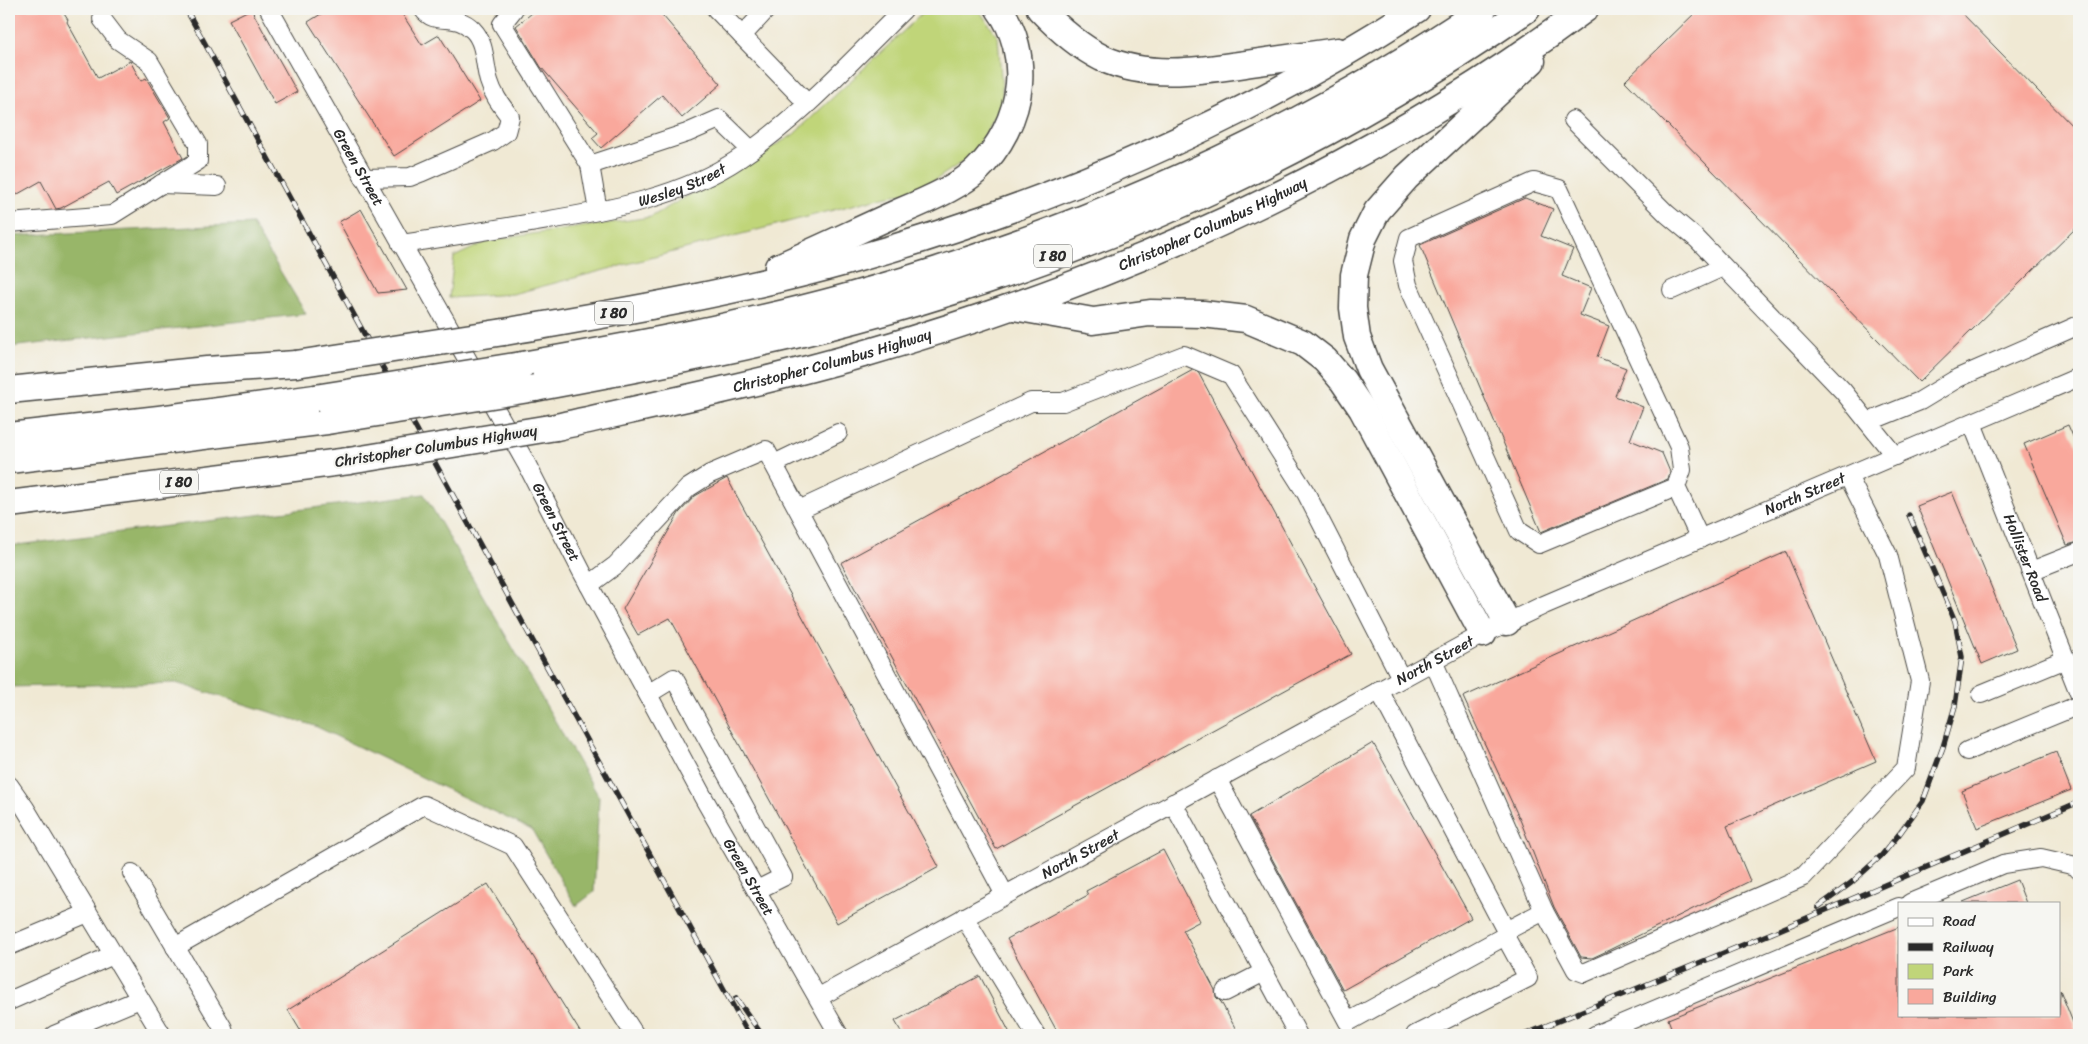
<svg xmlns="http://www.w3.org/2000/svg" width="2088" height="1044" viewBox="0 0 2088 1044" font-family="Sriracha,sans-serif">
  <rect width="100%" height="100%" fill="#f6f6f2"/>
  <filter id="ink" filterUnits="userSpaceOnUse"><feTurbulence type="fractalNoise" baseFrequency=".02" numOctaves="2"/><feDisplacementMap in="SourceGraphic" scale="10" xChannelSelector="R" yChannelSelector="G"/><feConvolveMatrix kernelMatrix="1 2 1 2 8 2 1 2 1" color-interpolation-filters="sRGB"/></filter>
  <filter id="wash" filterUnits="userSpaceOnUse"><feTurbulence type="fractalNoise" baseFrequency=".0096" numOctaves="4" result="noise"/><feDisplacementMap in="SourceGraphic" scale="20" xChannelSelector="R" yChannelSelector="G"/><feGaussianBlur stdDeviation="1.12" result="paint"/><feColorMatrix in="noise" values="0 0 0 0 0 0 0 0 0 0 0 0 0 0 0 0 0 1.4 0 .05"/><feComposite in="paint" operator="in"/></filter>
  <g filter="url(#wash)">
    <rect width="100%" height="100%" fill="#f0e9d4"/>
    <polygon fill="#c0d579" stroke="#768052" points="927,9 978,9 998,37 1003,103 974,154 919,191 883,197 513,294 449,298 454,257 490,240 651,217 793,135"/>
    <g fill="#98b669" stroke="#62704a">
      <polygon points="252,224 306,314 9,347 9,236"/>
      <polygon points="424,494 599,797 594,892 576,906 532,830 315,726 176,683 9,687 9,546"/>
    </g>
    <g id="blocks">
      <g fill="#f9a89c">
        <polygon points="9,9 61,9 68,20 67,22 98,78 130,61 141,81 146,78 170,118 164,122 183,158 116,195 109,182 61,208 56,209 41,181 9,199"/>
        <polygon points="251,9 297,92 275,104 229,20"/>
        <polygon points="329,9 399,9 422,45 439,35 480,101 394,156 308,22"/>
        <polygon points="537,9 657,9 721,84 682,118 662,95 601,148 592,138 598,133 541,67 516,26"/>
        <polygon points="1699,9 1958,9 2079,133 2079,225 1919,382 1625,81"/>
        <polygon points="1525,198 1553,209 1541,236 1573,249 1562,276 1591,288 1580,315 1609,326 1597,357 1626,368 1615,396 1643,407 1630,440 1662,453 1670,472 1668,479 1541,532 1420,245"/>
        <polygon points="361,209 407,290 378,293 339,222"/>
        <polygon points="1193,370 1198,372 1351,654 996,849 841,563"/>
        <polygon points="2068,425 2079,450 2079,542 2067,545 2024,444"/>
        <polygon points="727,478 939,867 837,923 670,618 638,635 623,609 679,513 695,496"/>
        <polygon points="1952,492 2017,649 1982,664 1917,506"/>
        <polygon points="1786,552 1876,761 1727,826 1750,881 1607,951 1592,958 1581,957 1554,907 1521,822 1463,697"/>
        <polygon points="1373,743 1471,918 1343,990 1249,816"/>
        <polygon points="2056,752 2071,790 1977,828 1962,791"/>
        <polygon points="1163,850 1200,921 1183,930 1215,990 1216,997 1221,1002 1239,1035 1059,1035 1007,939 1088,895 1086,891"/>
        <polygon points="2017,880 2026,903 1963,903 1963,902"/>
        <polygon points="488,884 582,1035 303,1035 288,1010"/>
        <polygon points="1899,927 1899,1015 2059,1015 2060,990 2078,1035 1674,1035 1668,1019"/>
        <polygon points="980,976 1011,1035 903,1035 895,1021"/>
      </g>
    </g>
  </g>
  <g filter="url(#ink)">
    <use href="#blocks" fill-opacity="0" stroke="#494844" stroke-width="1"/>
    <g fill="none" stroke-linecap="round" stroke-linejoin="round">
      <defs>
        <g id="minor">
          <path id="s1" d="M269 9 526 463 582 572 703 797 839 1035"/>
          <polyline points="514,9 502,24 590,165 598,211"/>
          <polyline points="716,9 807,103"/>
          <polyline points="742,36 767,9"/>
          <polyline points="1573,120 1667,214 1697,239 1843,391 1895,456"/>
          <polyline points="590,165 687,133 719,119 751,150"/>
          <path d="M364 178 410 177 420 173 493 141 506 132 510 117C501 105 493 95 489 81 484 65 486 43 473 30 455 11 435 27 423 9"/>
          <polyline points="161,184 217,186"/>
          <polyline points="9,223 112,215 198,161 198,144 149,61 118,40 102,19"/>
          <path id="s2" d="M401 244C449 237 496 229 543 221 610 210 682 197 740 158 801 117 852 60 904 9"/>
          <polyline points="1672,290 1723,267"/>
          <polyline points="1868,422 1920,401 1958,378 2079,325"/>
          <path id="s3" d="M1972 423 2079 693"/>
          <polyline points="774,464 838,433"/>
          <polyline points="1676,487 1539,544 1519,531 1408,285 1403,261 1409,238 1534,182 1559,189 1679,447 1682,470 1676,487 1700,539"/>
          <polyline points="799,510 1031,402 1063,402 1184,355 1231,375 1306,493 1401,678"/>
          <polyline points="2031,571 2079,552"/>
          <polyline points="589,585 616,565 688,488 710,474 766,450 1005,895"/>
          <polyline points="1433,661 1544,911 1576,970 1584,973 1803,877 1906,768 1920,681 1888,555 1848,476"/>
          <polyline points="648,694 674,678 783,877 757,890"/>
          <polyline points="1981,694 2066,659"/>
          <polyline points="1967,751 2079,705"/>
          <polyline points="1217,779 1348,1022 1505,936 1506,931 1379,690"/>
          <polyline points="9,785 25,808 162,1035"/>
          <polyline points="1173,803 1298,1035"/>
          <polyline points="132,873 223,1028 225,1035"/>
          <polyline points="1910,903 2003,864 2041,858 2076,866 2079,870"/>
          <polyline points="964,917 1036,1035"/>
          <polyline points="1506,931 1544,911"/>
          <polyline points="9,946 88,913"/>
          <polyline points="175,947 424,805 513,846 635,1035"/>
          <polyline points="1225,992 1264,972"/>
          <path id="s4" d="M819 997 1483 634 1544 605 2079 377"/>
          <polyline points="9,1001 113,955"/>
          <polyline points="54,1035 140,999"/>
          <polyline points="1415,1035 1528,978 1505,936"/>
          <polyline points="1595,1035 1899,907"/>
        </g>
        <g id="highway">
          <path d="M1040 9C1058 28 1078 46 1102 58 1149 80 1204 70 1252 63 1281 59 1310 55 1338 51"/>
          <path d="M778 267C819 249 859 230 899 212 921 203 960 186 976 171 1000 148 1016 117 1019 84 1021 58 1015 30 999 9"/>
          <polyline points="1014,307 1093,321 1150,313 1203,314 1246,319 1303,343 1325,360 1343,381 1362,409 1483,634"/>
          <path d="M504 332C619 312 734 293 845 262 1047 206 1241 122 1417 9"/>
          <path d="M522 365C631 346 741 326 847 297 1072 235 1289 140 1483 9"/>
          <path d="M535 388C653 366 771 344 887 311 1114 247 1333 144 1527 9"/>
          <polyline points="9,390 207,370 296,364"/>
          <path id="s5" d="M556 427C659 404 762 383 863 354 1119 280 1370 169 1585 9"/>
          <polyline points="9,436 159,419 315,398"/>
          <polyline points="9,460 327,421"/>
          <polyline points="9,504 349,461"/>
          <polyline points="1507,622 1369,369 1357,337 1353,308 1354,275 1363,239 1377,211 1407,177 1532,61"/>
        </g>
      </defs>
      <use href="#minor" stroke="#494844" stroke-width="20"/>
      <use href="#highway" stroke="#494844" stroke-width="29"/>
      <use href="#minor" stroke="#fff" stroke-width="18"/>
      <use href="#highway" stroke="#fff" stroke-width="26"/>
      <defs>
        <g id="rail">
          <polyline points="186,9 749,1035"/>
          <polyline points="1818,907 1851,883 1882,855 1900,833 1923,801 1943,747 1955,706 1962,657 1955,621 1909,515"/>
          <polyline points="736,998 762,1035"/>
          <polyline points="1524,1035 1772,933 2079,802"/>
        </g>
      </defs>
      <use href="#rail" stroke="#2b2b2b" stroke-width="5.5"/>
      <use href="#rail" stroke="#f6f6f2" stroke-width="4" stroke-dasharray="11" stroke-linecap="butt"/>
      <defs>
        <g id="highway-bridge">
          <polyline points="296,364 504,332"/>
          <polyline points="315,398 522,365"/>
          <polyline points="327,421 535,388"/>
          <polyline points="349,461 556,427"/>
        </g>
      </defs>
      <use href="#highway-bridge" stroke="#494844" stroke-width="29" stroke-linecap="butt"/>
      <use href="#highway-bridge" stroke="#fff" stroke-width="26"/>
    </g>
  </g>
  <g text-anchor="middle" stroke-width="4.5" stroke-linejoin="round" paint-order="stroke">
    <g fill="#f6f6f2" stroke="#686867" stroke-width="1">
      <rect x="1034" y="244.5" width="38" height="23" rx="4"/>
      <rect x="595" y="301.5" width="38" height="23" rx="4"/>
      <rect x="160" y="470.5" width="38" height="23" rx="4"/>
    </g>
    <g font-size="14" font-weight="bold" fill="#2b2b2b">
      <text x="1053" y="261">I 80</text>
      <text x="614" y="318">I 80</text>
      <text x="179" y="487">I 80</text>
    </g>
    <g font-size="15" fill="#2b2b2b" stroke="#f6f6f2">
      <text dy="5" stroke="none"><textPath href="#s1" startOffset="182">Green Street</textPath></text>
      <text dy="5" stroke="none"><textPath href="#s2" startOffset="288">Wesley Street</textPath></text>
      <text dy="5" stroke="none"><textPath href="#s5" startOffset="689">Christopher Columbus Highway</textPath></text>
      <text dy="5" stroke="none"><textPath href="#s5" startOffset="284">Christopher Columbus Highway</textPath></text>
      <text transform="translate(436 446) rotate(-9)" y="5">Christopher Columbus Highway</text>
      <text dy="5" stroke="none"><textPath href="#s4" startOffset="1108">North Street</textPath></text>
      <text dy="5" stroke="none"><textPath href="#s1" startOffset="588">Green Street</textPath></text>
      <text dy="5" stroke="none"><textPath href="#s3" startOffset="145">Hollister Road</textPath></text>
      <text dy="5" stroke="none"><textPath href="#s4" startOffset="702">North Street</textPath></text>
      <text dy="5" stroke="none"><textPath href="#s4" startOffset="298">North Street</textPath></text>
      <text dy="5" stroke="none"><textPath href="#s1" startOffset="992">Green Street</textPath></text>
    </g>
  </g>
  <rect width="2088" height="1044" fill="none" stroke="#f6f6f2" stroke-width="30"/>
  <rect x="1898" y="902" width="162" height="115" fill="#f6f6f2" stroke="#a5a5a2"/>
  <rect x="1908" y="918" width="25" height="8" fill="#ffffff" stroke="#a5a5a2"/>
  <text x="1943" y="926" font-size="15" fill="#2b2b2b">Road</text>
  <rect x="1908" y="943" width="25" height="8" fill="#2b2b2b" stroke="#a5a5a2"/>
  <text x="1943" y="952" font-size="15" fill="#2b2b2b">Railway</text>
  <rect x="1908" y="964" width="25" height="15" fill="#c0d579" stroke="#a5a5a2"/>
  <text x="1943" y="976" font-size="15" fill="#2b2b2b">Park</text>
  <rect x="1908" y="989" width="25" height="15" fill="#f9a89c" stroke="#a5a5a2"/>
  <text x="1943" y="1002" font-size="15" fill="#2b2b2b">Building</text>
</svg>
